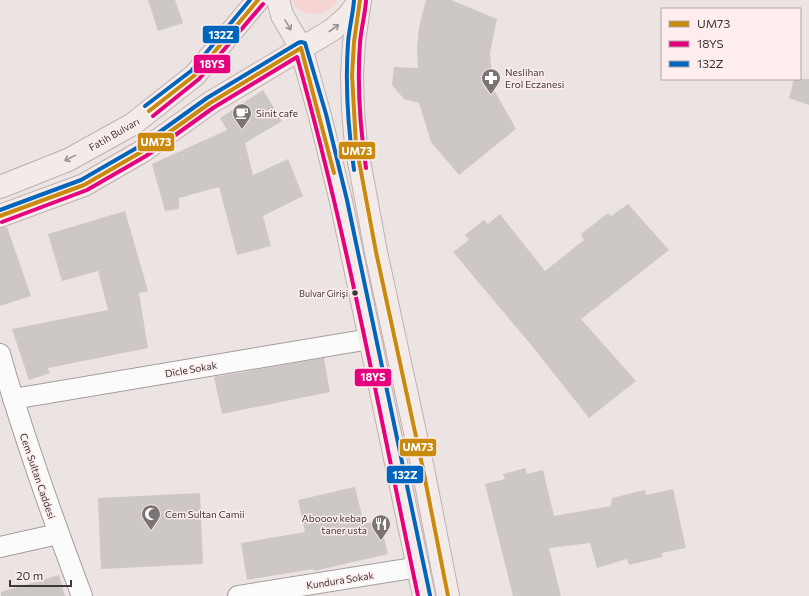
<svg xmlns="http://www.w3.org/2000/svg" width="809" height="596" viewBox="0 0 809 596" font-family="Commissioner,sans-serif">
  <rect width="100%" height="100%" fill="#ece4e3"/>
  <path fill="#f5d4d1" d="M291 0H337C327 19 301 19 291 0Z"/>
  <g fill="#cdc7c6">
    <polygon points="148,0 175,0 183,23 158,31"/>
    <polygon points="426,0 451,0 497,19 490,53 493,88 516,129 459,175 431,142 419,103 404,99 392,85 394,67 418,68 417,48 419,27"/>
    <polygon points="794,79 809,79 809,105 789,98"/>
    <polygon points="263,90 282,121 245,143 253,175 288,159 303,196 263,216 271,246 237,255 219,187 179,198 179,209 165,211 152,164 227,130 220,118"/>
    <polygon points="628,204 669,250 581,319 636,381 589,418 532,346 453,252 469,240 465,235 484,220 488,224 500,214 545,271 584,240 581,234 608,213 611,216"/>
    <polygon points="125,211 148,291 139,293 148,348 48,368 50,373 29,380 12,329 108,310 98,271 62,281 48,234"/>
    <polygon points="7,227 31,296 0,306 0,228"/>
    <polygon points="324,358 330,392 222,414 214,377"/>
    <polygon points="525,468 527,474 543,470 554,516 611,506 612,498 645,490 646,495 673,489 686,548 662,553 662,557 629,565 627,559 597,568 590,543 549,548 561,596 513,596 485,484 505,479 503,474"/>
    <polygon points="355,487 364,524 380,520 388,554 314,571 313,569 247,580 241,543 305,532 298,500"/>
    <polygon points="200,493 203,564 101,569 98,498"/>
    <polygon points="59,575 65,596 1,596 1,592"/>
  </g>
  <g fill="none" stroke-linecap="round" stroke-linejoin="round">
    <defs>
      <g id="minor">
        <path d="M0 354C23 436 52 516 82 596"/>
        <polyline points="13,399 370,339"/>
        <polyline points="0,547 58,534"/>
        <polyline points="238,596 419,567"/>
      </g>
      <g id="major">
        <polyline points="278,0 282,15 301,48 320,116 341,201 424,596"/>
        <polyline points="360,0 354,42 352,75 353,110 356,145 376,252 423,469 448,596"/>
        <polyline points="0,187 68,160 133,124 195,75 258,0"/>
        <polyline points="0,216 84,185 143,151 210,103 332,30 348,16 360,0"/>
      </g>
    </defs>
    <use href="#minor" stroke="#a39d9d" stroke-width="22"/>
    <use href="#major" stroke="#c0b0af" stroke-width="24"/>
    <use href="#minor" stroke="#fcfbfb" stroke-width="20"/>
    <use href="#major" stroke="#f3ebea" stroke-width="22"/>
    <defs>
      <g id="bus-1">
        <polyline points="360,0 354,42 352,75 356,145 376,252 423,469 448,596"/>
        <polyline points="301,48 334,173"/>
        <polyline points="149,111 195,75 258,0"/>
        <polyline points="0,216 84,185 143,151 210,103 301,48"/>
      </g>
      <g id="bus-2">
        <polyline points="153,116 199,79 263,4"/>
        <path d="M366 168C360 127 357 85 360 43 361 29 365 15 366 1"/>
        <path d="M2 222 87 190 146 156 213 108 297 57C347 234 380 416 418 596"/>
      </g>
      <g id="bus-3">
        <path d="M354 0C353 14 349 29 348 43 345 86 348 128 354 170"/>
        <polyline points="145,106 191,71 250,0"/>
        <polyline points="0,210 81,180 140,146 207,98 298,43 301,42 305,43 326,114 347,200 430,595"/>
      </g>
    </defs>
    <use href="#bus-1" stroke="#fdedec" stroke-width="7"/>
    <use href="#bus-2" stroke="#fdedec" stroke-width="7"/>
    <use href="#bus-3" stroke="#fdedec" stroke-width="7"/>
    <use href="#bus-1" stroke="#c98a0e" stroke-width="4"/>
    <use href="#bus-2" stroke="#e5007d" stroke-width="4"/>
    <use href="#bus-3" stroke="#0065bd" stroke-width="4"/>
  </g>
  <defs><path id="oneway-shaft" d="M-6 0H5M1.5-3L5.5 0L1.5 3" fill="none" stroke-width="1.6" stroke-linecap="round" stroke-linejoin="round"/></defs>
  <g stroke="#989291">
    <use href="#oneway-shaft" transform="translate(288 25) rotate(60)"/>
    <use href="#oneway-shaft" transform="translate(334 28) rotate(-37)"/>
    <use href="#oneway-shaft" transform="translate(70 158) rotate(154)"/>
  </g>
  <defs>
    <symbol id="pharmacy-pin" viewBox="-11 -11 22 30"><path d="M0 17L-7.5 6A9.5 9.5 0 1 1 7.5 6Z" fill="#7b7474" stroke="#fdedec"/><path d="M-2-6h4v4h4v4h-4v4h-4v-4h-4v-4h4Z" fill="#fff"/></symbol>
    <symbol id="cafe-pin" viewBox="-11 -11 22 30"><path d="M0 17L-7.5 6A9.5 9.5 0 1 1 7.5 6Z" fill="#7b7474" stroke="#fdedec"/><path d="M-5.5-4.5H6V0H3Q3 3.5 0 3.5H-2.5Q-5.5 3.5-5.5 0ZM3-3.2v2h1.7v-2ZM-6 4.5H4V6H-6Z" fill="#fff"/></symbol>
    <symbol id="mosque-pin" viewBox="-11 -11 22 30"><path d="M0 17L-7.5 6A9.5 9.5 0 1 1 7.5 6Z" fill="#7b7474" stroke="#fdedec"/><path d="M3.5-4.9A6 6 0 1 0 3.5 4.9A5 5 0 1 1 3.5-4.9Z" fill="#fff"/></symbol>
    <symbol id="restaurant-pin" viewBox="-11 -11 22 30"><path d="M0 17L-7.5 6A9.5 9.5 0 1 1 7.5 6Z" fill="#7b7474" stroke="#fdedec"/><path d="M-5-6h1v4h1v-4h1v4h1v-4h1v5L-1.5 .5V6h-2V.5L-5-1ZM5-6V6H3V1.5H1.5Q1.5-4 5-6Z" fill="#fff"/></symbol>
  </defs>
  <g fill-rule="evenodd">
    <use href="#pharmacy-pin" x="480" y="67" width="22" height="30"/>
    <use href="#cafe-pin" x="231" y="102" width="22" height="30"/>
    <use href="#mosque-pin" x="140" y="503" width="22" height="30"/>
    <use href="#restaurant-pin" x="370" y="513" width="22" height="30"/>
  </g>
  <circle fill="#3e3838" stroke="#fdedec" stroke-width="1.5" cx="355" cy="293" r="3.5"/>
  <g text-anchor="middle" stroke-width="3" stroke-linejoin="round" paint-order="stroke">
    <g font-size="9" fill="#3e3838" stroke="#fdedec" text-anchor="end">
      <text x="348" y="297">Bulvar Girişi</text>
    </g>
    <g font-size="10" fill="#3e3838" stroke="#fdedec" text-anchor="start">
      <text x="505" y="76">Neslihan<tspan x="505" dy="12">Erol Eczanesi</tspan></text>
      <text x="256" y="117">Sinit cafe</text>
      <text x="165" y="518">Cem Sultan Camii</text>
      <text x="367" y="522" text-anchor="end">Abooov kebap<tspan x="367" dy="12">taner usta</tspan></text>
    </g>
    <g font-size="10" fill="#3e3838" stroke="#fdedec">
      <text transform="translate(114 134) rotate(-30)" y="4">Fatih Bulvarı</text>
      <text transform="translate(191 369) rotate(-10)" y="4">Dicle Sokak</text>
      <text transform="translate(38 476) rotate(71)" y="4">Cem Sultan Caddesi</text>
      <text transform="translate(340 580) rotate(-9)" y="4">Kundura Sokak</text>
    </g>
  </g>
  <g stroke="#fdedec" stroke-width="1.5">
    <rect x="202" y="25" width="38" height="19" rx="4" fill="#0065bd"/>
    <rect x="193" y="54" width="38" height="20" rx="4" fill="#e5007d"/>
    <rect x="137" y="132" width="38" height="20" rx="4" fill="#c98a0e"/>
    <rect x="338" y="141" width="38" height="19" rx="4" fill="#c98a0e"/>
    <rect x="354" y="368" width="38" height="19" rx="4" fill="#e5007d"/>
    <rect x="399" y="438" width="38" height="19" rx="4" fill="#c98a0e"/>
    <rect x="386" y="465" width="38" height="19" rx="4" fill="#0065bd"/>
  </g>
  <g font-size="11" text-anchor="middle" font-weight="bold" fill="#fff">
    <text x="221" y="39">132Z</text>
    <text x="212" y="68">18YS</text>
    <text x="156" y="146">UM73</text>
    <text x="357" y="155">UM73</text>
    <text x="373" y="381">18YS</text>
    <text x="418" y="451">UM73</text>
    <text x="405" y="479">132Z</text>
  </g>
  <rect x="661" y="8" width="140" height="72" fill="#fdedec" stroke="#b1a5a4"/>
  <rect x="669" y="21" width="20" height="6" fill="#c98a0e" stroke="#b1a5a4"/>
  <text x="697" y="28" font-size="12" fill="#3e3838">UM73</text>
  <rect x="669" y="41" width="20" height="6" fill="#e5007d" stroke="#b1a5a4"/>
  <text x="697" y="48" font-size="12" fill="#3e3838">18YS</text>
  <rect x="669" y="61" width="20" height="6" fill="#0065bd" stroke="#b1a5a4"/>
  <text x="697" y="68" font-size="12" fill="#3e3838">132Z</text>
  <path d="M10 580v6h61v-6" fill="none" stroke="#3e3838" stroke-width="2"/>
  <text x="16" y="580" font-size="12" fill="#3e3838" stroke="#fdedec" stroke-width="3" paint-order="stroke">20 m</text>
</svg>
